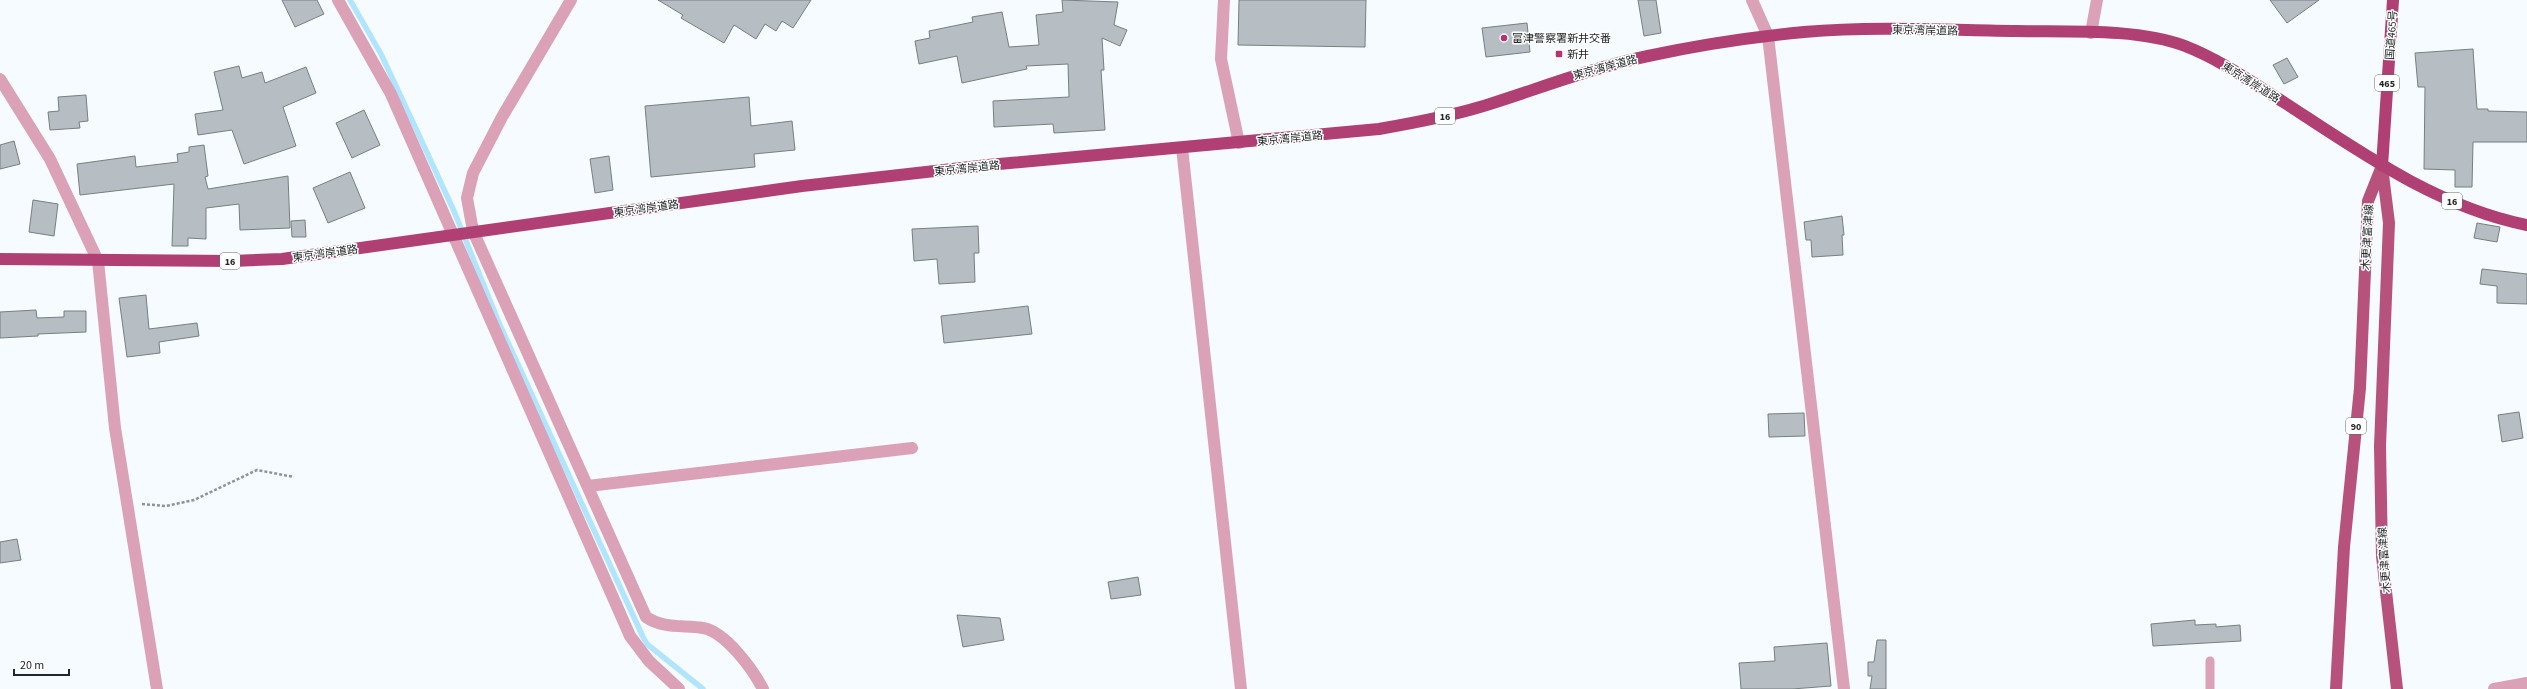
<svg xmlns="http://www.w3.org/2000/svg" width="2527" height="689" viewBox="0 0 2527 689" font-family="'Source Sans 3','Noto Sans JP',sans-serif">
  <rect width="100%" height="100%" fill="#f5fbfe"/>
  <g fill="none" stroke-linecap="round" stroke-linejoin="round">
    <polyline stroke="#b1e4fd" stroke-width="5.5" points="350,0 381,54 417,131 454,211 499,323 643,637 647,644 703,689"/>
  </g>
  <g fill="#b6bec3" stroke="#777f83">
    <polygon points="282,0 317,0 324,14 295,27"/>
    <polygon points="658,0 811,0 793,28 782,21 776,31 765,24 756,39 734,25 724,43 681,18 683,15"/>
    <polygon points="1062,0 1118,2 1114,25 1127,30 1120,46 1102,38 1104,70 1101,70 1105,130 1054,133 1053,124 994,127 993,101 1069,97 1068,64 1026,66 1027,69 962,83 957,56 919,64 915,41 930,38 929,31 973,22 972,17 1002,12 1009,47 1039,45 1036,15 1063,12"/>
    <polygon points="1239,0 1366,0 1365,47 1238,45"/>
    <polygon points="1638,0 1656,0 1661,33 1644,36"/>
    <polygon points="2270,0 2319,0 2287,23"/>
    <polygon points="1527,23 1530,52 1486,57 1482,28"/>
    <polygon points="2473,49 2477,109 2488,109 2488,111 2527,112 2527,142 2473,142 2472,187 2455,187 2455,170 2424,169 2425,87 2418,87 2415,53"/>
    <polygon points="2287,58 2298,77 2284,84 2273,65"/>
    <polygon points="239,66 242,78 262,72 265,83 306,67 316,93 283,107 296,146 244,164 232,130 198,135 195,114 223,110 214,72"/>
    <polygon points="86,95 88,121 79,122 80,128 50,130 48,112 59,111 58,97"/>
    <polygon points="749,97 751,126 792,121 795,150 754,154 755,167 651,177 645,106"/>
    <polygon points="364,110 380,145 352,158 336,123"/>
    <polygon points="14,141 20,164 0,169 0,145"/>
    <polygon points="204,145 208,176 205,177 208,189 288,176 290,228 240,230 239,204 206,208 206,239 188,238 188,246 172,246 174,184 80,195 77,164 135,156 136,167 178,162 177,154 189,152 189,147"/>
    <polygon points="609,156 613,190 595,193 590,159"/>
    <polygon points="350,172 365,208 328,223 313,188"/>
    <polygon points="33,200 58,204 54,236 29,232"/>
    <polygon points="1842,216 1844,235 1842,235 1843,255 1812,257 1811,240 1806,240 1804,222"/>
    <polygon points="305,220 306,237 292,237 291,221"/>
    <polygon points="2477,223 2500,227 2497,242 2474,238"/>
    <polygon points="978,226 979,253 974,253 975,282 939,284 937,259 914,261 912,229"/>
    <polygon points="2482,269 2527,274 2527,304 2497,303 2497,286 2480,284"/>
    <polygon points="146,295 149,329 197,323 199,336 159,342 160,353 127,357 119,298"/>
    <polygon points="1028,306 1032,334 944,343 941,316"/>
    <polygon points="36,310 37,318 64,317 64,311 86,311 86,332 38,334 38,336 0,338 0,312"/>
    <polygon points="2519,412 2523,438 2502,442 2498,415"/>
    <polygon points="1804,413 1805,436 1769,437 1768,414"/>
    <polygon points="17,539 21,560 0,563 0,542"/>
    <polygon points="1138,577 1141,595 1111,599 1108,582"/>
    <polygon points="957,615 1000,618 1004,640 963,647"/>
    <polygon points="2195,620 2195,625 2216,624 2216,627 2240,625 2241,641 2153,646 2151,624"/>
    <polygon points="1877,640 1886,640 1886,689 1870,689 1872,676 1868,676 1868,662 1874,662"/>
    <polygon points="1827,643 1831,686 1792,689 1741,689 1739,663 1775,661 1774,647"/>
  </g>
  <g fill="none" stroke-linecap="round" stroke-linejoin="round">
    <polyline stroke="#8e9395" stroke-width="2.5" stroke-dasharray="3 2" stroke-linecap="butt" points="142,504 166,506 194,500 257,470 294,477"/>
    <polyline stroke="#dba1b6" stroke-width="9" points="2210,661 2210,689"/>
    <g stroke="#dba1b6" stroke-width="12">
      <polyline points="338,0 391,94 630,636 649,661 679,689"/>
      <path d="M571 0 502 117 473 173 467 198 473 231 646 617C663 629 684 625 703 628 726 632 753 670 763 689"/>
      <polyline points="1224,0 1221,59 1239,143"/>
      <polyline points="1752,0 1768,36 1844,689"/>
      <polyline points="2091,33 2097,0"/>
      <polyline points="0,79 50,159 98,261 115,428 157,689"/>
      <polyline points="588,486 912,448"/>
      <polyline points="2494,689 2527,683"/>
    </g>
    <polyline stroke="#dba1b6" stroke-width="12" points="1182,148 1241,689"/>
    <g stroke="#b7527d" stroke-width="12">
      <polyline points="2382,167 2389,223 2380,446 2382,556 2397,689"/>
      <polyline points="2336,689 2344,547 2360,388 2368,201 2382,166"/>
    </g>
    <g stroke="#b04073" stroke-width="12">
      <polyline points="2382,166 2393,0"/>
      <path d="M0 259 232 261 282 259 802 186 988 165 1379 129C1413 123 1447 117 1480 107 1536 90 1590 68 1648 56 1699 45 1752 37 1804 32 1874 26 1946 30 2016 31 2067 32 2138 28 2185 46 2221 60 2253 83 2285 103 2360 152 2437 207 2527 225"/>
    </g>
  </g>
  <g fill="#b83173" stroke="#fff" stroke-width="1.5">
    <circle cx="1504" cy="38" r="4"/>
    <rect x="1555" y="50" width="8" height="8" rx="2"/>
  </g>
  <g text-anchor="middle" stroke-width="3" stroke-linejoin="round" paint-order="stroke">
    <g fill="#fff" stroke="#656868" stroke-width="1">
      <rect x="2375" y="75" width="24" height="16" rx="3"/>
      <rect x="1435" y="108" width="20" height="16" rx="3"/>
      <rect x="2442" y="193" width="20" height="16" rx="3"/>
      <rect x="220" y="253" width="20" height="16" rx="3"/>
      <rect x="2346" y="418" width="20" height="16" rx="3"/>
    </g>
    <g font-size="10" font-weight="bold" fill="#232728">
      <text x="2387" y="87">465</text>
      <text x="1445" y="120">16</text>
      <text x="2452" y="205">16</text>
      <text x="230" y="265">16</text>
      <text x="2356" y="430">90</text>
    </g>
    <g font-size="11" fill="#232728" stroke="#fff">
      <text transform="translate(1925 30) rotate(1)" y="4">東京湾岸道路</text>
      <text transform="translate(2391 35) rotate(-86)" y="4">国道465号</text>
      <text transform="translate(1605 67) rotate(-15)" y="4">東京湾岸道路</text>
      <text transform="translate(2251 82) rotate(32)" y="4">東京湾岸道路</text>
      <text transform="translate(1290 138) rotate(-6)" y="4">東京湾岸道路</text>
      <text transform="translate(967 168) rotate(-6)" y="4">東京湾岸道路</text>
      <text transform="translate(646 208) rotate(-8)" y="4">東京湾岸道路</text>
      <text transform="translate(2367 237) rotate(-87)" y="4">木更津富津線</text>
      <text transform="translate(325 253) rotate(-8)" y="4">東京湾岸道路</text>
      <text transform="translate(2384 560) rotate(-94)" y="4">木更津富津線</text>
    </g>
    <g font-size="11" fill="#232728" stroke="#fff" text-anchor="start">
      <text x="1512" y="42">富津警察署新井交番</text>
      <text x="1567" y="58">新井</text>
    </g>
  </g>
  <path d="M14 669v6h55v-6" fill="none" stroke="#232728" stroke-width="2"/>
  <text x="20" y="669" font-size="12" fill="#232728" stroke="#ffffff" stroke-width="3" paint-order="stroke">20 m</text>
</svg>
